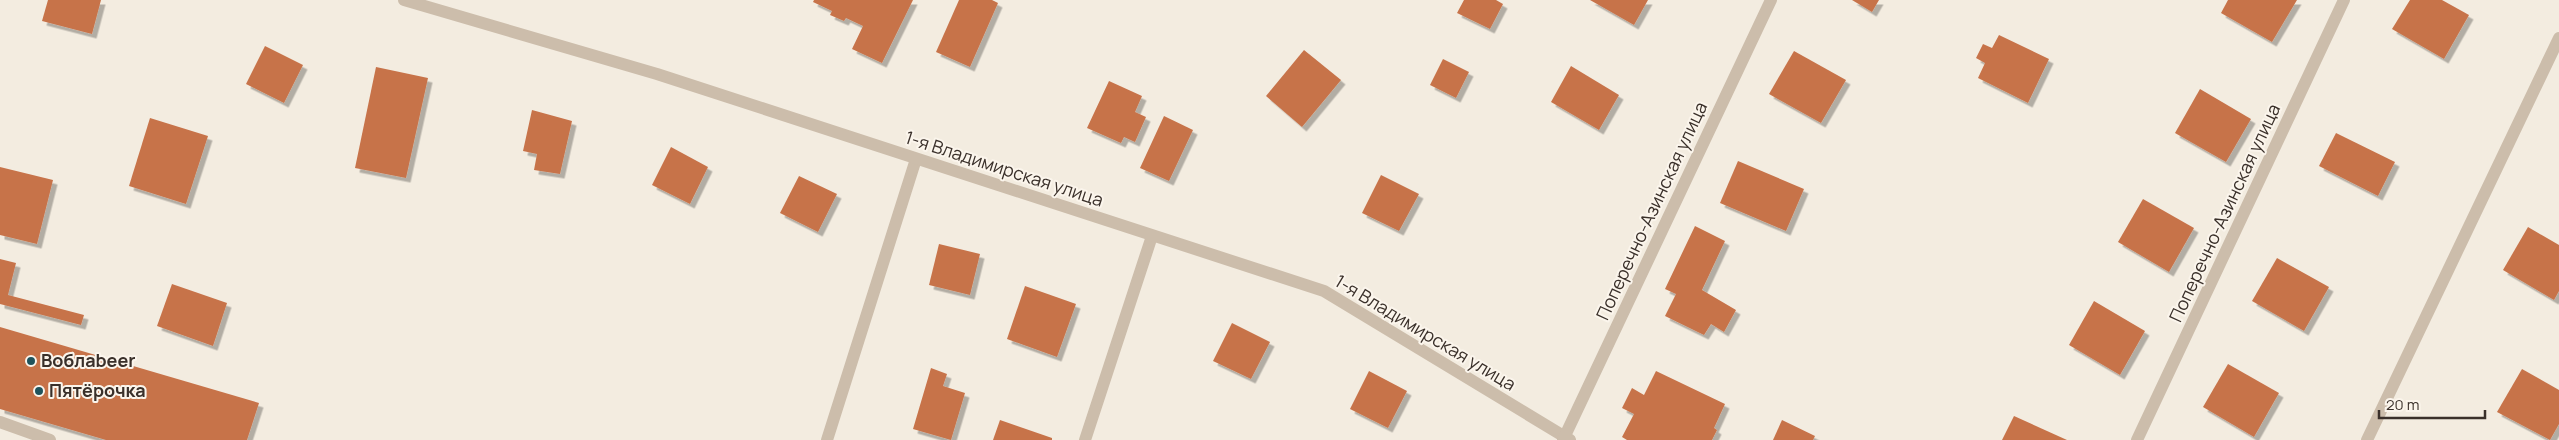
<svg xmlns="http://www.w3.org/2000/svg" width="2559" height="440" viewBox="0 0 2559 440" font-family="Manrope,sans-serif">
  <defs>
    <filter id="shadow"><feDropShadow dx="4.5" dy="4.5" stdDeviation="0" flood-color="#0004"/></filter>
  </defs>
  <rect width="100%" height="100%" fill="#f3ece0"/>
  <g fill="#c7734a" filter="url(#shadow)">
    <polygon points="48,0 101,0 92,34 42,21"/>
    <polygon points="814,0 913,0 882,63 852,49 863,26 846,18 844,21 830,15 832,11 813,2"/>
    <polygon points="959,0 992,0 998,3 970,67 936,52"/>
    <polygon points="1464,0 1496,0 1503,4 1490,29 1457,13"/>
    <polygon points="1590,0 1648,0 1634,25"/>
    <polygon points="1852,0 1879,0 1872,12"/>
    <polygon points="2228,0 2297,0 2272,42 2221,13"/>
    <polygon points="2410,0 2442,0 2469,15 2444,59 2392,29"/>
    <polygon points="1999,35 2049,59 2028,103 1978,78 1985,63 1976,58 1983,44 1992,48"/>
    <polygon points="265,46 303,65 284,103 246,84"/>
    <polygon points="1304,50 1341,80 1302,127 1266,96"/>
    <polygon points="1794,51 1846,80 1821,123 1769,94"/>
    <polygon points="1443,59 1469,72 1456,98 1430,85"/>
    <polygon points="1571,66 1619,95 1599,130 1551,102"/>
    <polygon points="376,67 428,78 406,178 355,168"/>
    <polygon points="1109,81 1142,96 1135,112 1146,117 1135,142 1124,137 1121,143 1087,128"/>
    <polygon points="2200,89 2251,119 2226,162 2175,133"/>
    <polygon points="532,110 572,121 560,174 534,170 537,154 523,151"/>
    <polygon points="1164,116 1193,130 1169,181 1140,168"/>
    <polygon points="150,118 208,136 186,204 129,186"/>
    <polygon points="2336,133 2395,162 2378,196 2319,166"/>
    <polygon points="671,147 708,167 690,204 652,185"/>
    <polygon points="1738,161 1804,189 1786,231 1720,203"/>
    <polygon points="0,167 53,180 37,244 0,235"/>
    <polygon points="1381,175 1419,194 1399,231 1362,213"/>
    <polygon points="799,176 837,194 818,232 780,213"/>
    <polygon points="2143,199 2194,228 2169,272 2118,242"/>
    <polygon points="1695,226 1725,241 1702,290 1736,310 1724,332 1711,324 1704,335 1665,316 1676,294 1665,289"/>
    <polygon points="2528,227 2559,245 2559,291 2554,300 2503,270"/>
    <polygon points="939,244 980,254 970,295 929,285"/>
    <polygon points="2277,258 2329,287 2304,331 2252,301"/>
    <polygon points="0,259 16,263 8,295 84,315 81,325 0,304"/>
    <polygon points="172,284 227,303 213,346 157,326"/>
    <polygon points="1025,286 1076,304 1057,357 1007,339"/>
    <polygon points="2094,301 2145,331 2120,375 2069,345"/>
    <polygon points="1232,323 1270,342 1251,379 1213,361"/>
    <polygon points="0,327 259,403 247,440 106,440 0,409"/>
    <polygon points="2228,364 2279,393 2254,437 2203,407"/>
    <polygon points="931,368 947,374 943,386 965,393 951,440 913,429"/>
    <polygon points="2522,369 2559,390 2559,424 2550,440 2497,412"/>
    <polygon points="1369,371 1407,391 1388,428 1350,409"/>
    <polygon points="1656,371 1725,404 1714,428 1717,430 1712,440 1627,440 1622,437 1634,414 1622,408 1632,388 1644,395"/>
    <polygon points="2014,416 2067,440 2002,440"/>
    <polygon points="1000,420 1052,438 1052,440 993,440"/>
    <polygon points="1782,420 1815,436 1813,440 1773,440"/>
  </g>
  <g fill="none" stroke-linecap="round" stroke-linejoin="round">
    <g stroke="#ccbdab" stroke-width="12">
      <polyline points="0,422 50,440"/>
      <polyline points="827,440 916,159"/>
      <polyline points="1085,440 1152,236"/>
    </g>
    <g stroke="#ccbdab" stroke-width="12">
      <polyline points="404,0 657,74 1324,291 1570,440"/>
      <polyline points="1563,440 1771,0"/>
      <polyline points="2137,440 2344,0"/>
      <polyline points="2367,440 2559,38"/>
    </g>
  </g>
  <g fill="#1f535c" stroke="#fbf5ec" stroke-width="2">
    <circle cx="31" cy="361" r="5"/>
    <circle cx="39" cy="391" r="5"/>
  </g>
  <g text-anchor="middle" stroke-width="4" stroke-linejoin="round" paint-order="stroke">
    <g font-size="18" fill="#3a302a" stroke="#fbf5ec">
      <text transform="translate(1004 169) rotate(18)" y="6">1-я Владимирская улица</text>
      <text transform="translate(1652 211) rotate(-65)" y="6">Поперечно-Азинская улица</text>
      <text transform="translate(2225 213) rotate(-65)" y="6">Поперечно-Азинская улица</text>
      <text transform="translate(1425 333) rotate(31)" y="6">1-я Владимирская улица</text>
    </g>
    <g font-size="18" font-weight="bold" fill="#3a302a" stroke="#fbf5ec" text-anchor="start">
      <text x="41" y="367">Воблаbeer</text>
      <text x="49" y="397">Пятёрочка</text>
    </g>
  </g>
  <path d="M2379 410v8h106v-8" fill="none" stroke="#3a302a" stroke-width="2.5"/>
  <text x="2386" y="410" font-size="15" fill="#3a302a" stroke="#fbf5ec" stroke-width="4" paint-order="stroke">20 m</text>
</svg>
